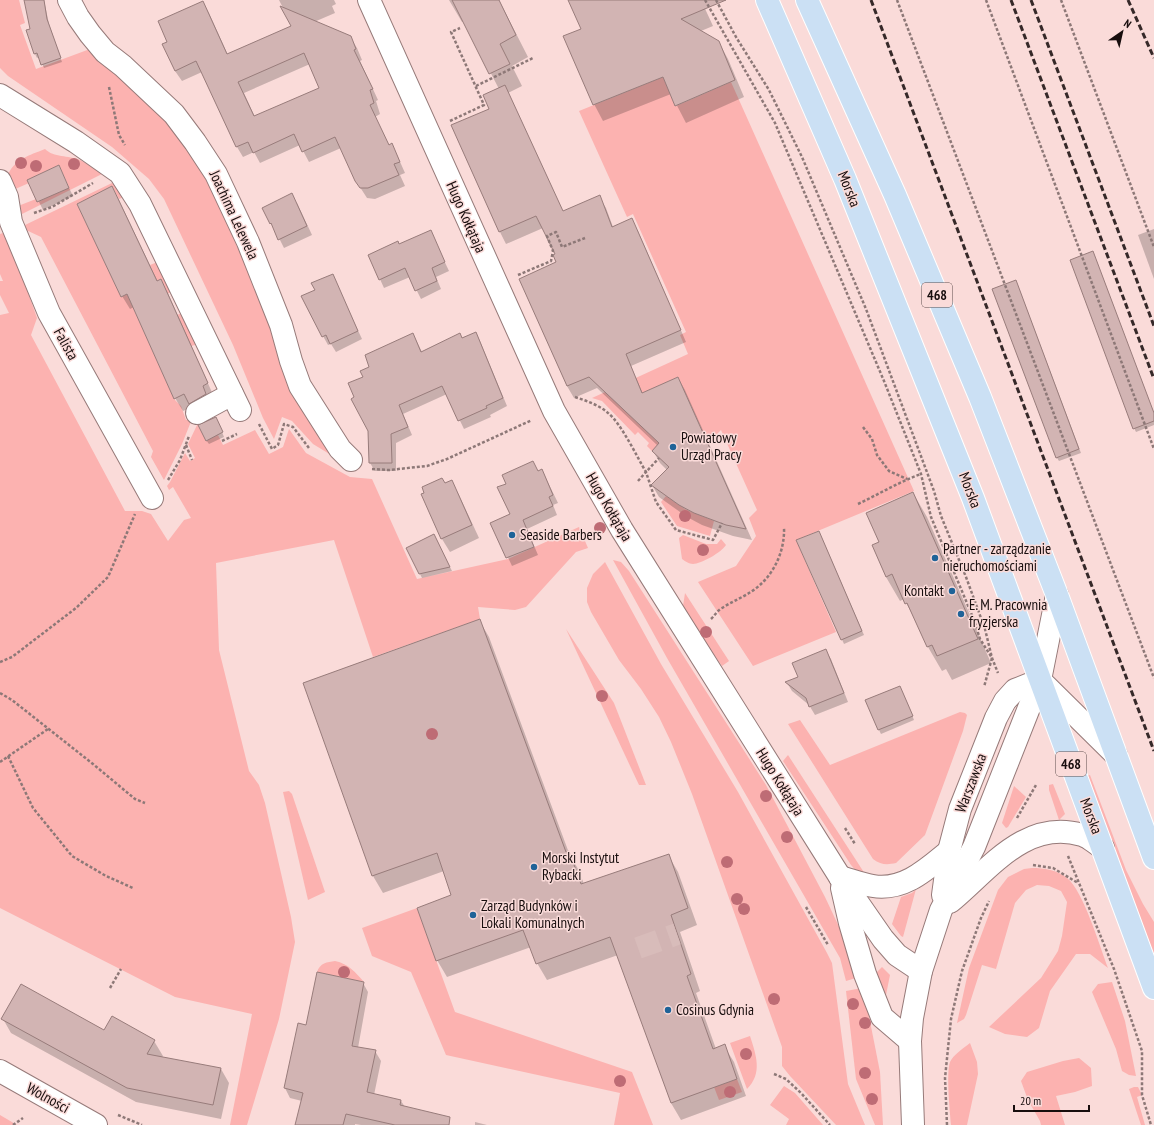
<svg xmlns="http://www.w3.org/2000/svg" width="1154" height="1125" viewBox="0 0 1154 1125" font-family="'PT Sans Narrow',sans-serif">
  <rect width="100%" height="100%" fill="#fadbd9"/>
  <g fill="#fcb2b0">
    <polygon points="0,0 19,0 25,23 20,25 36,69 90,49 141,95 173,129 210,184 280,345 331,455 313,444 292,421 282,417 274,439 263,418 233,345 164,199 149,179 112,147 8,76 0,68"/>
    <polygon points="663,77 676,106 731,82 914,491 796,540 836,632 753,666 698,582 736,566 756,536 749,518 757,510 721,430 708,443 678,377 618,404 660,444 652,451 647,446 649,443 638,432 635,435 602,401 592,398 688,354 680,335 686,332 633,214 627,217 579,111"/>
    <path d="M45 149C54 158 68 155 80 160 88 164 95 169 102 174L22 214 18 206 36 199 38 202 69 187 59 165 27 180 29 183 13 190 8 174C17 158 28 156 45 149Z"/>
    <polygon points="112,183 118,187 124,197 119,199 112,186 77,204 121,297 127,294 174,399 181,406 186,420 192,419 182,444 164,480 151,457 153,451 41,237 26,230 25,225"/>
    <polygon points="3,233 8,236 37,318 31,335 125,511 142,511 151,514 168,541 184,520 191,518 173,487 169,490 167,486 170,482 185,453 190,461 195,458 188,444 198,423 206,440 218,435 223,445 255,430 269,454 283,447 289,429 306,453 350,477 372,479 417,579 508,559 579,527 588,548 576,552 526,607 515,610 478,607 480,619 373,657 334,540 216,563 219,650 249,771 259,785 265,803 291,917 295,942 279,1019 247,1125 230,1125 252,1014 175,997 0,908 0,315 9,313 0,295 0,281 3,281 0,274 0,234"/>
    <polygon points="160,261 174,291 167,294 161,279 157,281 150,265"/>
    <polygon points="185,312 199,344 191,346 177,315"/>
    <polygon points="666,496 685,509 714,521 710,536 677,526 661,502"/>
    <path d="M683 535 706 544H717L721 539 726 545C722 552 701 564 693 564 689 564 685 561 682 559L679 538Z"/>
    <polygon points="613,560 621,562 629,571 766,785 825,897 841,931 859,977 846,981 840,958 667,658"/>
    <polygon points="605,562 661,664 738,792 827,953 832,963 848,1084 865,1125 836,1125 790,1076 782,1066 782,1047 692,794 671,742 659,717 641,689 619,660 591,612 587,602 587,588 593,574"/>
    <polygon points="685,593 729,661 722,666 687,616 683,606"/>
    <polygon points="566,629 614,703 646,785 639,785"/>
    <path d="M960 712 965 713 967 715 963 731 925 835 896 863C887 865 881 865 873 859L788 724 800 720 830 765Z"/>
    <polygon points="788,755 865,874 857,872 851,865 783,761"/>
    <polygon points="1090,775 1126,870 1143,904 1154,922 1154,955 1136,913 1086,776"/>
    <polygon points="1053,784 1065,814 1059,820 1049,790 1049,785"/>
    <polygon points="1014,786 1026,797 1008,827 1006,828 1002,823"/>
    <polygon points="289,791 292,794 325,892 308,900 283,792"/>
    <path d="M1032 868C1044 868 1057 870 1067 878 1083 890 1100 947 1108 968L1090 954H1076L1050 991 1039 1028 1027 1037 1005 1034 989 1027 1041 978 1058 951 1062 936 1067 902 1061 891 1049 886 1037 885 1026 890 1015 903 996 969 982 965 966 1015 964 1019 957 1023 969 968 998 890 1008 877 1024 869Z"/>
    <polygon points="916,889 903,937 901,936 892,924 901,897 912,893"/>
    <polygon points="417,908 455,1012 632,1072 653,1125 614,1125 620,1093 446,1055 411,972 372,956 362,928"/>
    <path d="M335 961C349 964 355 972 364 982L317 972C320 963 327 962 335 961Z"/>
    <polygon points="882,967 890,975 884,1005 874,975"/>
    <polygon points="1112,982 1125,1021 1136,1076 1129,1075 1122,1071 1116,1049 1092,992 1098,984"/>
    <polygon points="862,988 868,1011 880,1072 883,1125 875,1125 856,1079 846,991"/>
    <path d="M750 1036C756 1055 763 1073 747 1089L730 1043Z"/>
    <path d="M970 1043 977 1062 978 1074 967 1125H951C950 1111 946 1074 950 1062 953 1055 964 1048 970 1043Z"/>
    <polygon points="1079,1058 1091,1068 1092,1086 1075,1092 1056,1096 1065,1125 1041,1125 1040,1121 1028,1100 1021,1081 1027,1072 1063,1061"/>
    <polygon points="737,1079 742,1092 719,1100 714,1087"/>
    <polygon points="784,1086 795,1093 823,1125 786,1125 789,1119 770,1105"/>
    <polygon points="1134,1087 1138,1087 1142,1095 1137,1097 1145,1125 1141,1125 1129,1089"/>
    <polygon points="0,1115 17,1125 0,1125"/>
  </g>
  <g fill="#0003" fill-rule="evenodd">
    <polygon points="25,0 44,0 49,24 62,62 44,68 39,57 37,58 35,54"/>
    <path d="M279 0H334L336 4 332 6 335 13 314 22 350 37 357 48 362 60 360 61 378 100 376 101 380 114 375 117 389 145H391L397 155 405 173 400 175 405 186 375 199 367 198 356 181 341 148 309 162 300 145 260 163 254 152 243 157 237 147 202 72 182 81 175 71 168 42 203 2 209 13 228 55 292 26ZM310 64 321 88 255 117 244 93Z"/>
    <polygon points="449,0 499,0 528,57 512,66 522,86 508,93 563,212 599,197 606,208 613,227 638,231 686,342 631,366 643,394 678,378 685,390 752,540 733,536 702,525 687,517 659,497 652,485 667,470 660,463 653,451 658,446 597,388 574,398 567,386 520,279 558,263 556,255 543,228 506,244 500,232 453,126 490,109 499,89 464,21 462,22"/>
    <polygon points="570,0 701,0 713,26 701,31 718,41 728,59 744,97 686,123 671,94 603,121 594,104 582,29"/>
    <polygon points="59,167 73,196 43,210 28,180"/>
    <polygon points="112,187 119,200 158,282 160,280 168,293 214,397 183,411 175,398 134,307 130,309 122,296"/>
    <polygon points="297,203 312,235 284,248 264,208"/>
    <polygon points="1154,229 1154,279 1138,235"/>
    <polygon points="430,231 449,271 436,277 441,289 421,299 410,277 384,288 369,255 399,245"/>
    <polygon points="332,275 362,339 336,352 331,344 328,345 323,336 316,290"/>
    <polygon points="1018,286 1081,453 1059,461 1057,458"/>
    <polygon points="476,333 480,341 507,406 490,415 491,417 464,429 447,394 403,414 412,435 396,443 396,471 375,471 370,463 369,431 355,398 364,377 371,367 413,334 422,352"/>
    <polygon points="1154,414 1154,425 1136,432 1134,428"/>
    <polygon points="218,422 224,437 209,444 206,440"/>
    <polygon points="542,470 558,503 553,505 557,515 527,529 538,555 512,566 492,523 511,514 538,472"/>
    <polygon points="451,482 459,495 479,538 450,552 442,539 422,494"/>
    <polygon points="913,493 927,517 991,663 952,680 946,669 942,671 928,647 917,623 904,599 900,601 886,577 873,546 880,543"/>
    <polygon points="821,536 864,635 844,644 797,540"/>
    <polygon points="436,539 452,571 422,578 420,574"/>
    <polygon points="479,620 489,637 569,853 578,869 584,884 668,855 678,872 697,925 680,932 700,991 696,993 716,1049 724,1046 734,1062 746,1096 681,1120 671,1103 618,955 547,980 537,963 531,947 447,977 437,960 453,896 444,871 383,893 373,876 304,683"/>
    <polygon points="826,651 831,659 848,702 815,715 809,705 792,691 787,683 799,678"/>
    <polygon points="902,691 914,720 881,734 879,730"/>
    <polygon points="363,983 368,992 358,1048 375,1051 381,1061 374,1095 401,1101 405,1107 433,1125 361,1125 355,1124 355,1125 297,1125 302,1101 290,1098 285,1088 307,1026"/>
    <polygon points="3,1019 154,1041 163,1056 161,1058 221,1069 229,1083 221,1119 136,1102 11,1033"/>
    <polygon points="475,1122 487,1125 475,1125"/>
  </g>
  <g fill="#d2b4b3" stroke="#987c7b" fill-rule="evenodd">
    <polygon points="24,0 44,0 47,19 61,58 41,65 37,53 34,54 26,30 30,29"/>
    <polygon points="452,0 499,0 516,35 500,44 510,64 489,74"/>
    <polygon points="568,0 726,0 681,19 719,41 735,80 675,106 663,77 593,105 563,36 581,29"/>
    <path d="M203 1 227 54 291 26 280 6 351 36 356 49 354 50 373 89 370 90 374 103 370 105 389 145 392 143 400 162 394 164 399 175 368 188H360L355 181 335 137 302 152 294 134 253 153 248 142 236 147 196 61 175 71 162 44 167 42 158 21ZM304 53 319 88 254 116 238 82Z"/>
    <polygon points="505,85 563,211 600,195 612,227 632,218 681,330 626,354 642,393 678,377 746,529 726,525 694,513 679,505 651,485 669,467 652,451 659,443 589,377 567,386 519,279 556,262 553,255 555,254 536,216 499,232 451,125 489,109 483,95"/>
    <polygon points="59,165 69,188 37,202 27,180"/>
    <polygon points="112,186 157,281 161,279 208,383 203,386 206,394 189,404 184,394 174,399 127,294 121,297 77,204"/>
    <polygon points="292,193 307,226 278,240 271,223 270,224 262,208"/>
    <polygon points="431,230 445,262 432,268 437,281 415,291 405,268 379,280 368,255 398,241 399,244"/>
    <polygon points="1093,251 1154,413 1154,421 1133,429 1070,260"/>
    <polygon points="333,274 358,331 330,344 326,335 322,337 301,296 315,290 311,283"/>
    <polygon points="1016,280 1079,449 1056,458 992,289"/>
    <polygon points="476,332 503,398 486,406 487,408 458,421 442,386 399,405 408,427 391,434 392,463 369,463 368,431 351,399 354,397 348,383 363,377 360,371 369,367 365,355 413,333 421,352 460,333 462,338"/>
    <polygon points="216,417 223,432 206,441 198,425"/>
    <polygon points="533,461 538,471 542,469 553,495 549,497 553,506 523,520 534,547 506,558 490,523 510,514 497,487 506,484 502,475"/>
    <polygon points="442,478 445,483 452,480 472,525 441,539 421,494 424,493 422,487"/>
    <polygon points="913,492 978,639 937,656 932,645 927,647 907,603 905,604 892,574 886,577 872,545 879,542 866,513"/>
    <polygon points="819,531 862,631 841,640 796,540"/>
    <polygon points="434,534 450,567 419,574 406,548"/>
    <polygon points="480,619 566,852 569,851 581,884 669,854 688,908 671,915 691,974 687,976 713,1049 725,1044 737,1079 671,1103 610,937 536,964 523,930 436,961 417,908 451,895 437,853 372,876 303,683"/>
    <polygon points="826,649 844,693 809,707 806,698 785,682 798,677 792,663"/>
    <polygon points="900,686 913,716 878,730 865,700"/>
    <polygon points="317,972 364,982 352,1046 376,1050 367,1092 401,1100 400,1105 450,1117 449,1125 395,1125 346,1114 343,1125 295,1125 303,1093 284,1088 298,1023 306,1025"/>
    <polygon points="21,984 104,1030 112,1016 155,1040 147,1054 221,1068 213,1105 127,1088 1,1019"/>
  </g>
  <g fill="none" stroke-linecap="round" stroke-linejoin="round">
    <polyline stroke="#d8bcba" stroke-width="22" stroke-dasharray="22 11" stroke-linecap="butt" points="638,948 677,934"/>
    <defs>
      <g id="minor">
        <polyline points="69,0 78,17 90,34 105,52 123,66 174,114 195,142 216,174 248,242 281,325 291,361 300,386 340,449 351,460"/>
        <polyline points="369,0 554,411 622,530 840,877 883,939 897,955 921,971"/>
        <polyline points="0,95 76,142 120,173 140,204 240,410"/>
        <polyline points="0,181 7,197 11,222 49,313 152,498"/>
        <polyline points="197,413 232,394"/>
        <polyline points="1040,680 1116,755"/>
        <path d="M840 877C851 880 862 884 873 886 904 891 927 869 949 851"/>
        <polyline points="842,888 850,923 865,974 882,1017 910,1041"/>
        <polyline points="943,895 949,851 960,809 996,718 1005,701 1015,690 1040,680"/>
        <path d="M950 902C988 871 1025 818 1082 835 1089 837 1096 844 1103 848"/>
        <polyline points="0,1071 96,1125"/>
        <polyline points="913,1125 910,1041 912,1018 921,971 941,910 974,847 1040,680 1057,595"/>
      </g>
      <g id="major">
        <polyline points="767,0 845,179 973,498 1154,988"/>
        <polyline points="807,0 895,195 980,397 1057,595 1154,858"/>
      </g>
    </defs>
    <use href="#minor" stroke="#967a79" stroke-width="24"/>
    <use href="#major" stroke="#fff" stroke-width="24"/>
    <g stroke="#8d7877" stroke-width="2.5" stroke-dasharray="3 2" stroke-linecap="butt">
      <polyline points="705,0 775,123 884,381 921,474 931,517 974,620 980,639 992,658 984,687"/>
      <polyline points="716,0 736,37 769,90 802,157 866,309 934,491 941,516 966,577 985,629 992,658 998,673"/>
      <polyline points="897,0 1154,678"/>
      <polyline points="986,0 1154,449"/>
      <polyline points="1061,0 1154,247"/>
      <polyline points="476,86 533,58"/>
      <polyline points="109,87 119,135 125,145"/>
      <polyline points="450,121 484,105 451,32 460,28"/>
      <polyline points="34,213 52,207 93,183"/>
      <polyline points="518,275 551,261 553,251 547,236 556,232 562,247 585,238"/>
      <path d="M575 397C587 401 599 405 608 413 621 423 637 457 646 472L659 458"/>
      <polyline points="259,424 272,449 278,445 284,424 293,427 309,448"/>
      <polyline points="863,427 872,439 877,455 889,471 907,479"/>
      <polyline points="222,441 237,434"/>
      <polyline points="186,445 192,460"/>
      <polyline points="372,469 389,470 427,466 447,459 532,420"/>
      <polyline points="168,480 180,460 189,436"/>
      <polyline points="638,481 646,472 656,502 676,530 713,540 722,523"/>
      <path d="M858 504C879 494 899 482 921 474"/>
      <path d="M711 619C715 615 718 610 722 608 733 601 744 597 755 589 774 575 785 551 784 527"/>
      <polyline points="0,662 12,657 76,608 108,577 135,514"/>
      <polyline points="0,693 12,700 93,764 135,799 145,803"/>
      <polyline points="8,756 33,808 72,856 106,876 133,888"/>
      <polyline points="0,762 48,729"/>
      <polyline points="1017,818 1036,785"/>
      <polyline points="845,828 855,844"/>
      <polyline points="1068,856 1114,969 1142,1051 1142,1095 1151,1125"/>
      <polyline points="1033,865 1053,868 1078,883"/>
      <polyline points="806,907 828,945"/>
      <polyline points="110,988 121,969"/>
      <polyline points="774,1074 786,1079 801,1093 830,1125"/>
      <polyline points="118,1115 142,1125"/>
      <polyline points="13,1125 23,1118"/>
      <polyline points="947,1125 945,1078 951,1019 962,971 981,918 989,901"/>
    </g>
    <use href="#minor" stroke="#fff" stroke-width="22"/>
    <use href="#major" stroke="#cbe0f4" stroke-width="22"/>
    <g stroke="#362929" stroke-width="3" stroke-dasharray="6 3" stroke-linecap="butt">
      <polyline points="871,0 1154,751"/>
      <polyline points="1011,0 1154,379"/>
      <polyline points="1031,0 1154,326"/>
      <polyline points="1128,0 1154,58"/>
    </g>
  </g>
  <g fill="#be6c75">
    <circle cx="21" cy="163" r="6"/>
    <circle cx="74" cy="164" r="6"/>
    <circle cx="36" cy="166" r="6"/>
    <circle cx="685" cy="516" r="6"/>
    <circle cx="600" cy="528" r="6"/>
    <circle cx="703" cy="550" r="6"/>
    <circle cx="706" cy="632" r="6"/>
    <circle cx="602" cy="696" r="6"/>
    <circle cx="432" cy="734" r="6"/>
    <circle cx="766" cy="796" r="6"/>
    <circle cx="787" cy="837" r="6"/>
    <circle cx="727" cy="862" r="6"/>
    <circle cx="737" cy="899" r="6"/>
    <circle cx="744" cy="909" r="6"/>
    <circle cx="344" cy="972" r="6"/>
    <circle cx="774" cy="999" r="6"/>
    <circle cx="853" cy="1004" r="6"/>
    <circle cx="865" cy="1023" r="6"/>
    <circle cx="746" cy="1054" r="6"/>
    <circle cx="865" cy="1073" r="6"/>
    <circle cx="620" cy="1081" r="6"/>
    <circle cx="730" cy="1092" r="6"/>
    <circle cx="872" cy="1099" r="6"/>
  </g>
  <g fill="#1f6398" stroke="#fadbd9" stroke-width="1.5">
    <circle cx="673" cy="447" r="4"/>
    <circle cx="512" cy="535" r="4"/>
    <circle cx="935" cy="558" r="4"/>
    <circle cx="952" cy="591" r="4"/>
    <circle cx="961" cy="614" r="4"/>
    <circle cx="534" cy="867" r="4"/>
    <circle cx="473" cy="915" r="4"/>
    <circle cx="668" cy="1010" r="4"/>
  </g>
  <g text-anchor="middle" stroke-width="3" stroke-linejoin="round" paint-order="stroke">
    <g fill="#fadbd9" stroke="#5b4b4a" stroke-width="1">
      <rect x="922" y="283" width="30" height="24" rx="3"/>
      <rect x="1056" y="752" width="30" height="24" rx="3"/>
    </g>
    <g font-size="14" font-weight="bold" fill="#170d0d">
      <text x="937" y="300">468</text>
      <text x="1071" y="769">468</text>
    </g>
    <g font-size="15" fill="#170d0d" stroke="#fadbd9">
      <text transform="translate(849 189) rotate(68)" y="5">Morska</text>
      <text transform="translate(234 215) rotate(65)" y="5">Joachima Lelewela</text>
      <text transform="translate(466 217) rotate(66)" y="5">Hugo Kołłątaja</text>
      <text transform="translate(66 344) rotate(61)" y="5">Falista</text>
      <text transform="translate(970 490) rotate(69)" y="5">Morska</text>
      <text transform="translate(609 507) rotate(60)" y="5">Hugo Kołłątaja</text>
      <text transform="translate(780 782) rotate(58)" y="5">Hugo Kołłątaja</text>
      <text transform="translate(971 783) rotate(-69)" y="5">Warszawska</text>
      <text transform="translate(1091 816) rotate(69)" y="5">Morska</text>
      <text transform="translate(48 1098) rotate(29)" y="5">Wolności</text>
    </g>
    <g font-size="15" fill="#170d0d" stroke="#fadbd9" text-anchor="start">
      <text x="681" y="443">Powiatowy<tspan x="681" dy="17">Urząd Pracy</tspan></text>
      <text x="520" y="540">Seaside Barbers</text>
      <text x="943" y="554">Partner - zarządzanie<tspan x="943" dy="17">nieruchomościami</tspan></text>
      <text x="944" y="596" text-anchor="end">Kontakt</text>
      <text x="969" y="610">E. M. Pracownia<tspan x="969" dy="17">fryzjerska</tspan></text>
      <text x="542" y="863">Morski Instytut<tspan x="542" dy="17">Rybacki</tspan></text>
      <text x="481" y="911">Zarząd Budynków i<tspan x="481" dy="17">Lokali Komunalnych</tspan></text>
      <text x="676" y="1015">Cosinus Gdynia</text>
    </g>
  </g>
  <g transform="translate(1122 32) rotate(34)" stroke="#fadbd9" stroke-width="3" paint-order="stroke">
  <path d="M0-3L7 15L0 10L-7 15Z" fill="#170d0d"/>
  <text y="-6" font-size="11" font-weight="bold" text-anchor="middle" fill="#170d0d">N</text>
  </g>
  <path d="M1014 1105v6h75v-6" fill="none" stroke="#170d0d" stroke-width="2"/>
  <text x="1020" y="1105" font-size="12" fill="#170d0d" stroke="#fadbd9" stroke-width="3" paint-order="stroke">20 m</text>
</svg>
